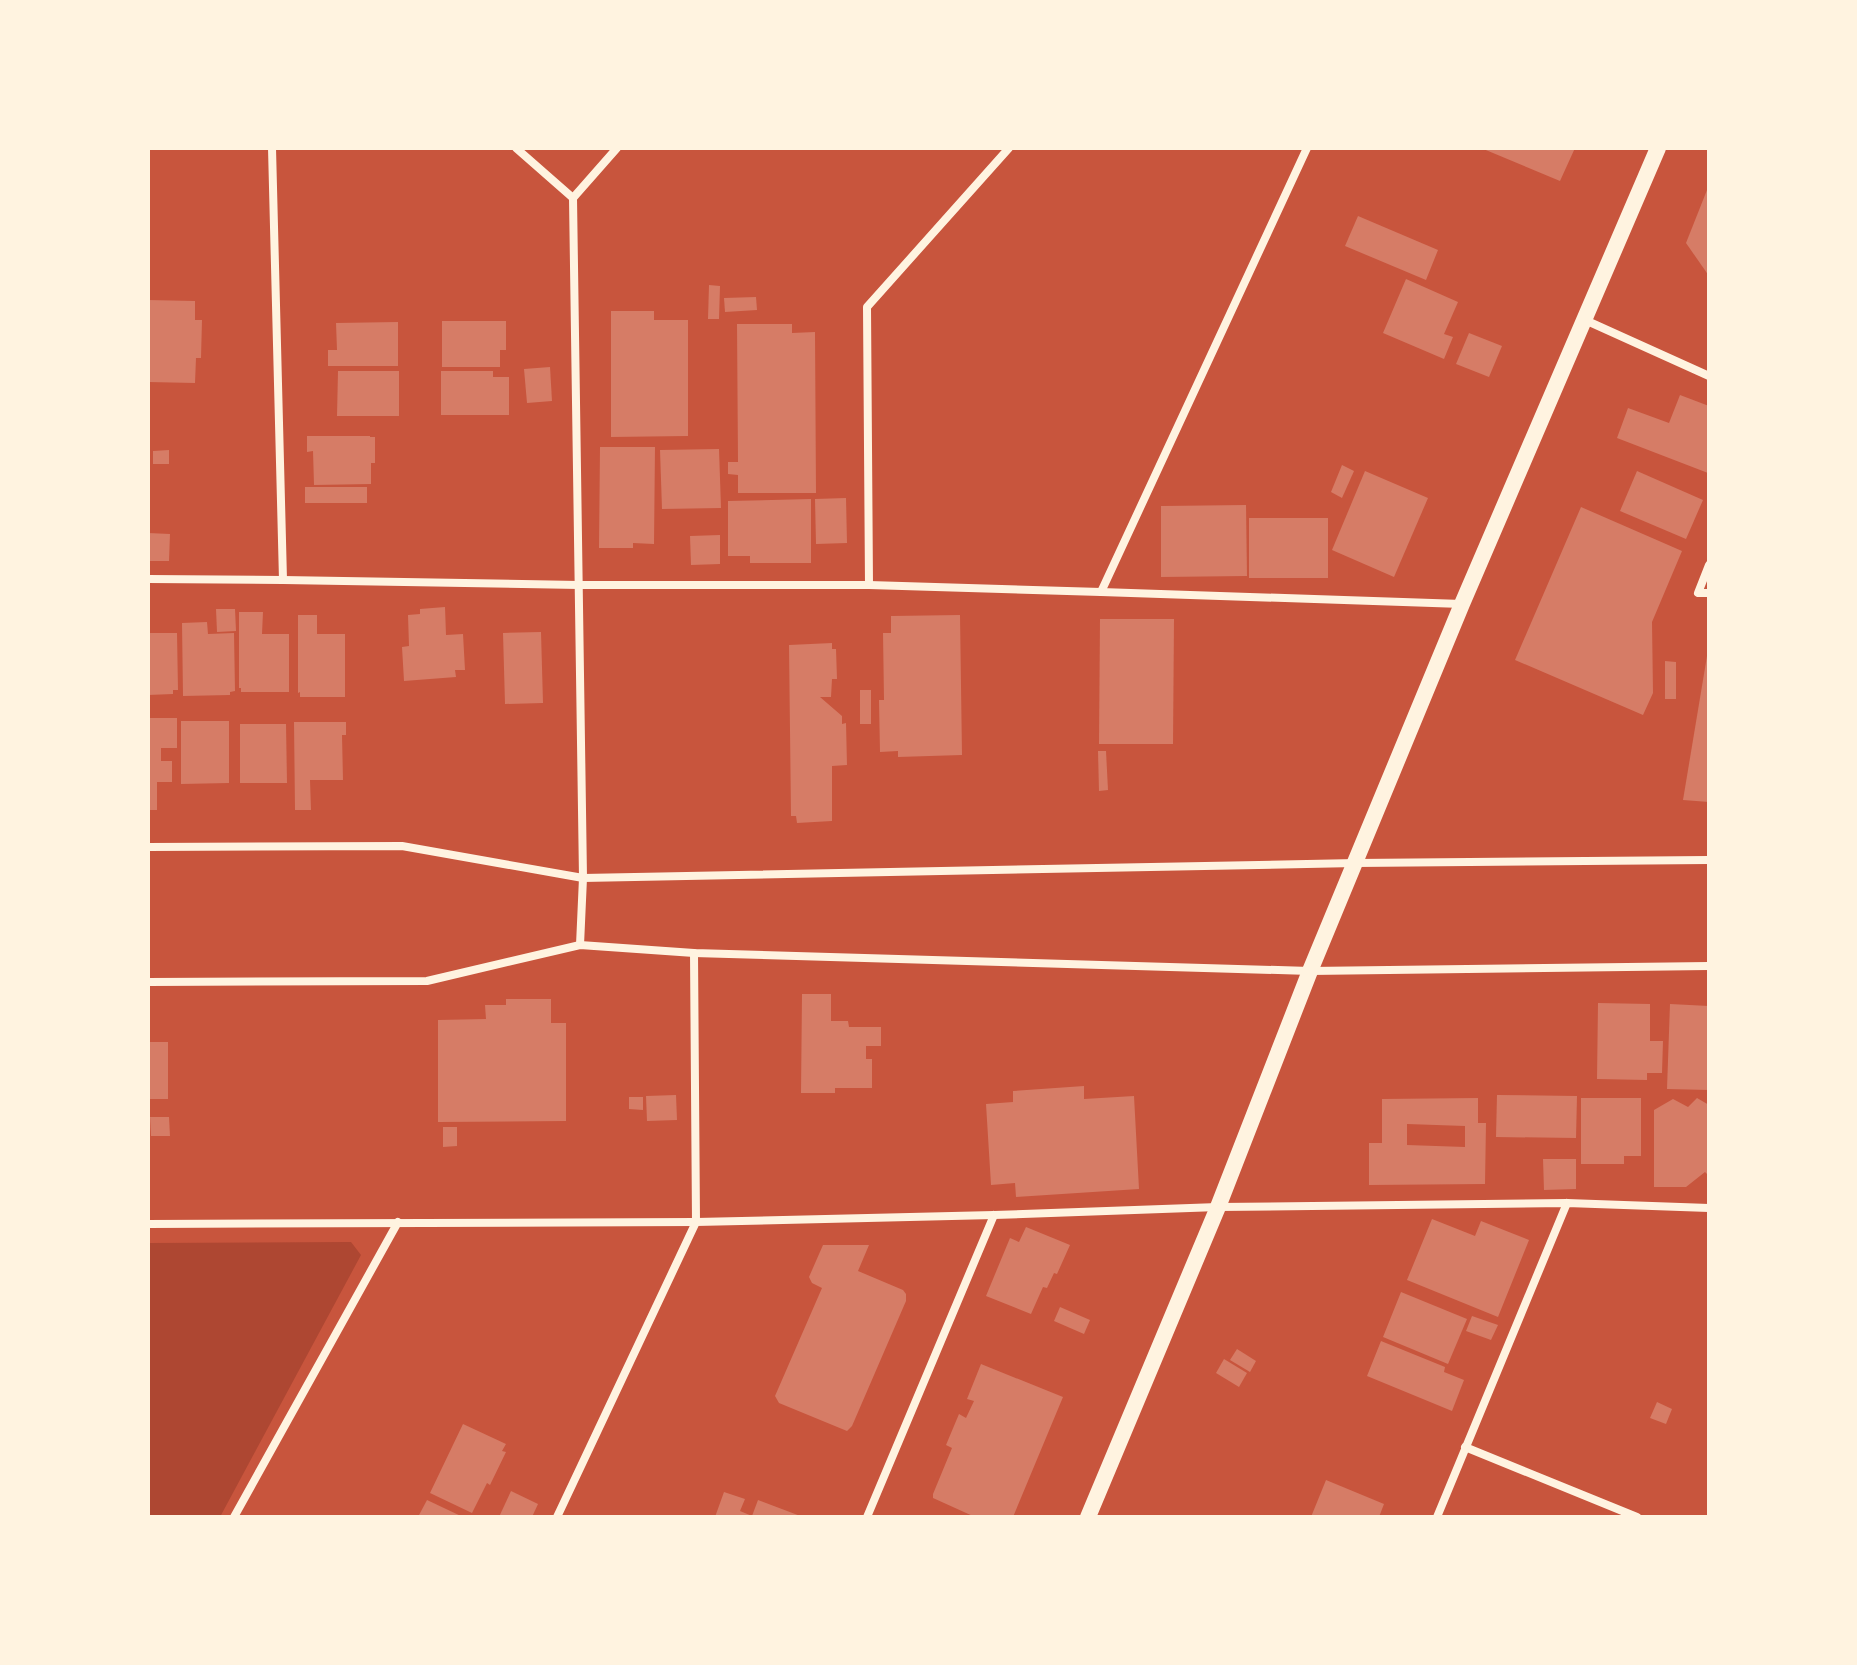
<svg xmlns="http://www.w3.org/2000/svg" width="1857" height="1665" viewBox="0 0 1857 1665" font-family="Barlow,sans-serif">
  <rect width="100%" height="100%" fill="#c8553d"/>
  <polygon fill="#ae4732" points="351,1242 361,1255 220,1517 148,1517 148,1243"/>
  <g fill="#d67c66" fill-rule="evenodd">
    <polygon points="1481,148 1575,148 1560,181"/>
    <polygon points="1709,185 1709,276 1686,243"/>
    <polygon points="1358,216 1438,250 1426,280 1345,246"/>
    <polygon points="1406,279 1458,302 1444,334 1453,337 1444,359 1383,333"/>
    <polygon points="709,285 720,286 719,319 708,319"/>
    <polygon points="756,297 757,310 725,312 724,298"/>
    <polygon points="148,300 195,301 195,320 202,320 201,358 196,358 195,383 148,382"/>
    <polygon points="611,311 654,311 654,320 688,320 688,436 611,437"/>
    <polygon points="442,321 506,321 506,350 500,350 500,367 442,367"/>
    <polygon points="398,322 398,366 328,366 328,350 337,350 336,323"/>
    <polygon points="737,324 792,324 792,333 815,332 816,493 738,493 738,475 728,474 728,462 738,462"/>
    <polygon points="1469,333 1502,346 1489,377 1456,364"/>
    <polygon points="550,367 552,401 527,403 524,369"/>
    <polygon points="338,371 399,371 399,416 337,416"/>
    <polygon points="441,371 493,371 493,377 509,377 509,415 441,415"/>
    <polygon points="1680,395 1709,406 1708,473 1617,438 1628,408 1669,423"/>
    <polygon points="307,436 370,436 370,437 375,437 375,463 371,463 371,484 314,485 313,451 307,452"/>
    <polygon points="600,447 655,447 654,544 633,543 633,548 599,548"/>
    <polygon points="719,449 721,508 662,509 660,450"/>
    <polygon points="169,450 169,464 153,464 153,451"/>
    <polygon points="1342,465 1354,471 1342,498 1331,492"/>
    <polygon points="1365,471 1428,498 1394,577 1332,550"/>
    <polygon points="1637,471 1703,500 1686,539 1620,511"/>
    <rect x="305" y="487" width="62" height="16"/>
    <polygon points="846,498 847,543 816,544 815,499"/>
    <polygon points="811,499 811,563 750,563 750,556 728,556 728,501"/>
    <polygon points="1246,505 1247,576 1161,577 1161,506"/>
    <polygon points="1581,507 1682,551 1652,622 1653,693 1643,715 1515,660"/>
    <rect x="1249" y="518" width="79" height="60"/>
    <polygon points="148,533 170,534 169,561 148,561"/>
    <polygon points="720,535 720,564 691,565 690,536"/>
    <polygon points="445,607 446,635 463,634 465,670 455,670 456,677 404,681 402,647 409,646 408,615 420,614 420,609"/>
    <polygon points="216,609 235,609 236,631 217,632"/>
    <polygon points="239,612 263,612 262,634 289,634 289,692 241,692 241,688 239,688"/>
    <polygon points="298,615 317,615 317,634 345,634 345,697 300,697 300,692 298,693"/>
    <polygon points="960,615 962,755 898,757 898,751 880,752 879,700 884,700 883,633 891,633 891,616"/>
    <polygon points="1100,619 1174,619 1173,744 1099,744"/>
    <polygon points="207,622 208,634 234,633 235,691 230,692 230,695 183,696 182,623"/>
    <polygon points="541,632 543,703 505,704 503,633"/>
    <polygon points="148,633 177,633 178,690 173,690 173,694 148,695"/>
    <polygon points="832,643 832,649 836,649 837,679 832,679 831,697 820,697 842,716 842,724 846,723 847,765 832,766 832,821 797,823 796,816 791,816 789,645"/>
    <polygon points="1707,656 1709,656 1709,802 1683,800"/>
    <polygon points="1665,661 1676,662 1676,699 1665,699"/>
    <rect x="860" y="690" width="11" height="34"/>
    <polygon points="149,718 177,718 177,748 161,748 161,761 172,761 172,782 157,782 157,810 148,810"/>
    <polygon points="181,721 229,721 229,783 181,784"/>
    <polygon points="294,722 346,722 346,735 342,735 343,780 310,780 311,810 295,810"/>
    <polygon points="240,724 286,724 287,783 240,783"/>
    <polygon points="1098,751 1106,751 1108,790 1099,791"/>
    <polygon points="802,994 831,994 831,1021 848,1021 849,1027 881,1027 881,1046 866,1046 866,1059 872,1059 872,1088 835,1088 835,1093 801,1093"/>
    <polygon points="506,999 551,999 551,1023 566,1023 566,1121 438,1122 438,1020 486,1019 485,1005 506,1005"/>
    <polygon points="1598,1003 1650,1004 1650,1041 1663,1041 1662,1073 1647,1073 1647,1080 1597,1079"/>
    <polygon points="1670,1004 1709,1006 1709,1090 1667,1089"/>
    <rect x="148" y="1042" width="20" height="57"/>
    <polygon points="1084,1086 1084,1099 1134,1096 1139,1189 1016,1197 1015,1183 991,1185 986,1104 1013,1102 1013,1091"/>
    <polygon points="676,1095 677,1120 647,1121 646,1096"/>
    <polygon points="1497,1095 1577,1096 1576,1138 1496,1137"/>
    <polygon points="629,1097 643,1097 643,1110 629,1109"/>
    <path d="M1478 1098V1123H1486L1485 1184 1369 1185V1143H1382V1099ZM1407 1124 1465 1126V1147L1407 1145Z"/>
    <polygon points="1581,1098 1641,1098 1641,1156 1624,1156 1624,1164 1581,1164"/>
    <polygon points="1697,1098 1709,1105 1709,1176 1705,1172 1686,1187 1654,1187 1654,1110 1673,1099 1688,1107"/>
    <polygon points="150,1117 169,1117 170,1136 151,1136"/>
    <polygon points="443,1127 457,1127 457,1146 443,1147"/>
    <polygon points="1543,1159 1576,1159 1576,1189 1544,1190"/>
    <polygon points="1432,1219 1475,1236 1481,1221 1529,1240 1498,1317 1407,1280"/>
    <polygon points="1026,1227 1070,1245 1057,1274 1054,1273 1047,1288 1043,1287 1031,1314 986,1296 1010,1238 1019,1242"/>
    <polygon points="823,1245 869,1245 858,1271 903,1290 906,1294 906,1301 852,1426 847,1431 779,1403 775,1396 822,1288 812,1283 809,1277"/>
    <polygon points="1401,1292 1467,1319 1448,1364 1383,1337"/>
    <polygon points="1060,1307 1090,1320 1084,1334 1054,1321"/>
    <polygon points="1472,1316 1498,1325 1491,1340 1466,1331"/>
    <polygon points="1381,1341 1445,1367 1444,1372 1464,1380 1452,1411 1367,1376"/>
    <polygon points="1237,1349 1256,1361 1250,1372 1230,1360"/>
    <polygon points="1224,1359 1247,1373 1239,1387 1216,1373"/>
    <polygon points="981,1364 1063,1397 1013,1517 975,1517 933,1498 933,1494 952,1448 946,1445 959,1414 966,1418 974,1401 967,1399"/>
    <polygon points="1657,1402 1672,1409 1666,1424 1650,1418"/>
    <polygon points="463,1424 506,1444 502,1451 506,1452 490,1485 487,1483 472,1513 430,1493"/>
    <polygon points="1326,1480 1384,1504 1379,1517 1311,1517"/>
    <polygon points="511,1491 538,1504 532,1517 499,1517"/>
    <polygon points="724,1492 745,1499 740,1511 752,1516 758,1500 803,1517 715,1517"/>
    <polygon points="427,1500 463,1517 418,1517"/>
  </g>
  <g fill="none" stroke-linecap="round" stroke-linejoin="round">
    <g stroke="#fff3e0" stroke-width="8">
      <polyline points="272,148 283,580"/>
      <polyline points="516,148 573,198"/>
      <polyline points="1585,320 1709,376"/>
      <polyline points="1709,565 1698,593 1709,593"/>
      <polyline points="148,579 283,580 579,585 869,585 1101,592 1307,148"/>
      <polyline points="869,585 867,307 1009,148"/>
      <polyline points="1101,592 1462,604"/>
      <polyline points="148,847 402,846 583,878 1356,863 1709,860"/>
      <polyline points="580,945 583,878 573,198 617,148"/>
      <polyline points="148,982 427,981 580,945 694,953 1310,971 1709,966"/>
      <polyline points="148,1224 696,1222 994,1215 1218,1207 1567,1203 1709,1208"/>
      <polyline points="1465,1447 1637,1517"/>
      <polyline points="234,1517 398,1222"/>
      <polyline points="557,1517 696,1222 694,953"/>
      <polyline points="867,1517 994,1215"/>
      <polyline points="1437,1517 1567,1203"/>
    </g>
    <polyline stroke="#fff3e0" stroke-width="16" points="1088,1517 1218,1207 1310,971 1462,604 1658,148"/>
  </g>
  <rect width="1857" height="1665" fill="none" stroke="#fff3e0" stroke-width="300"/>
</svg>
